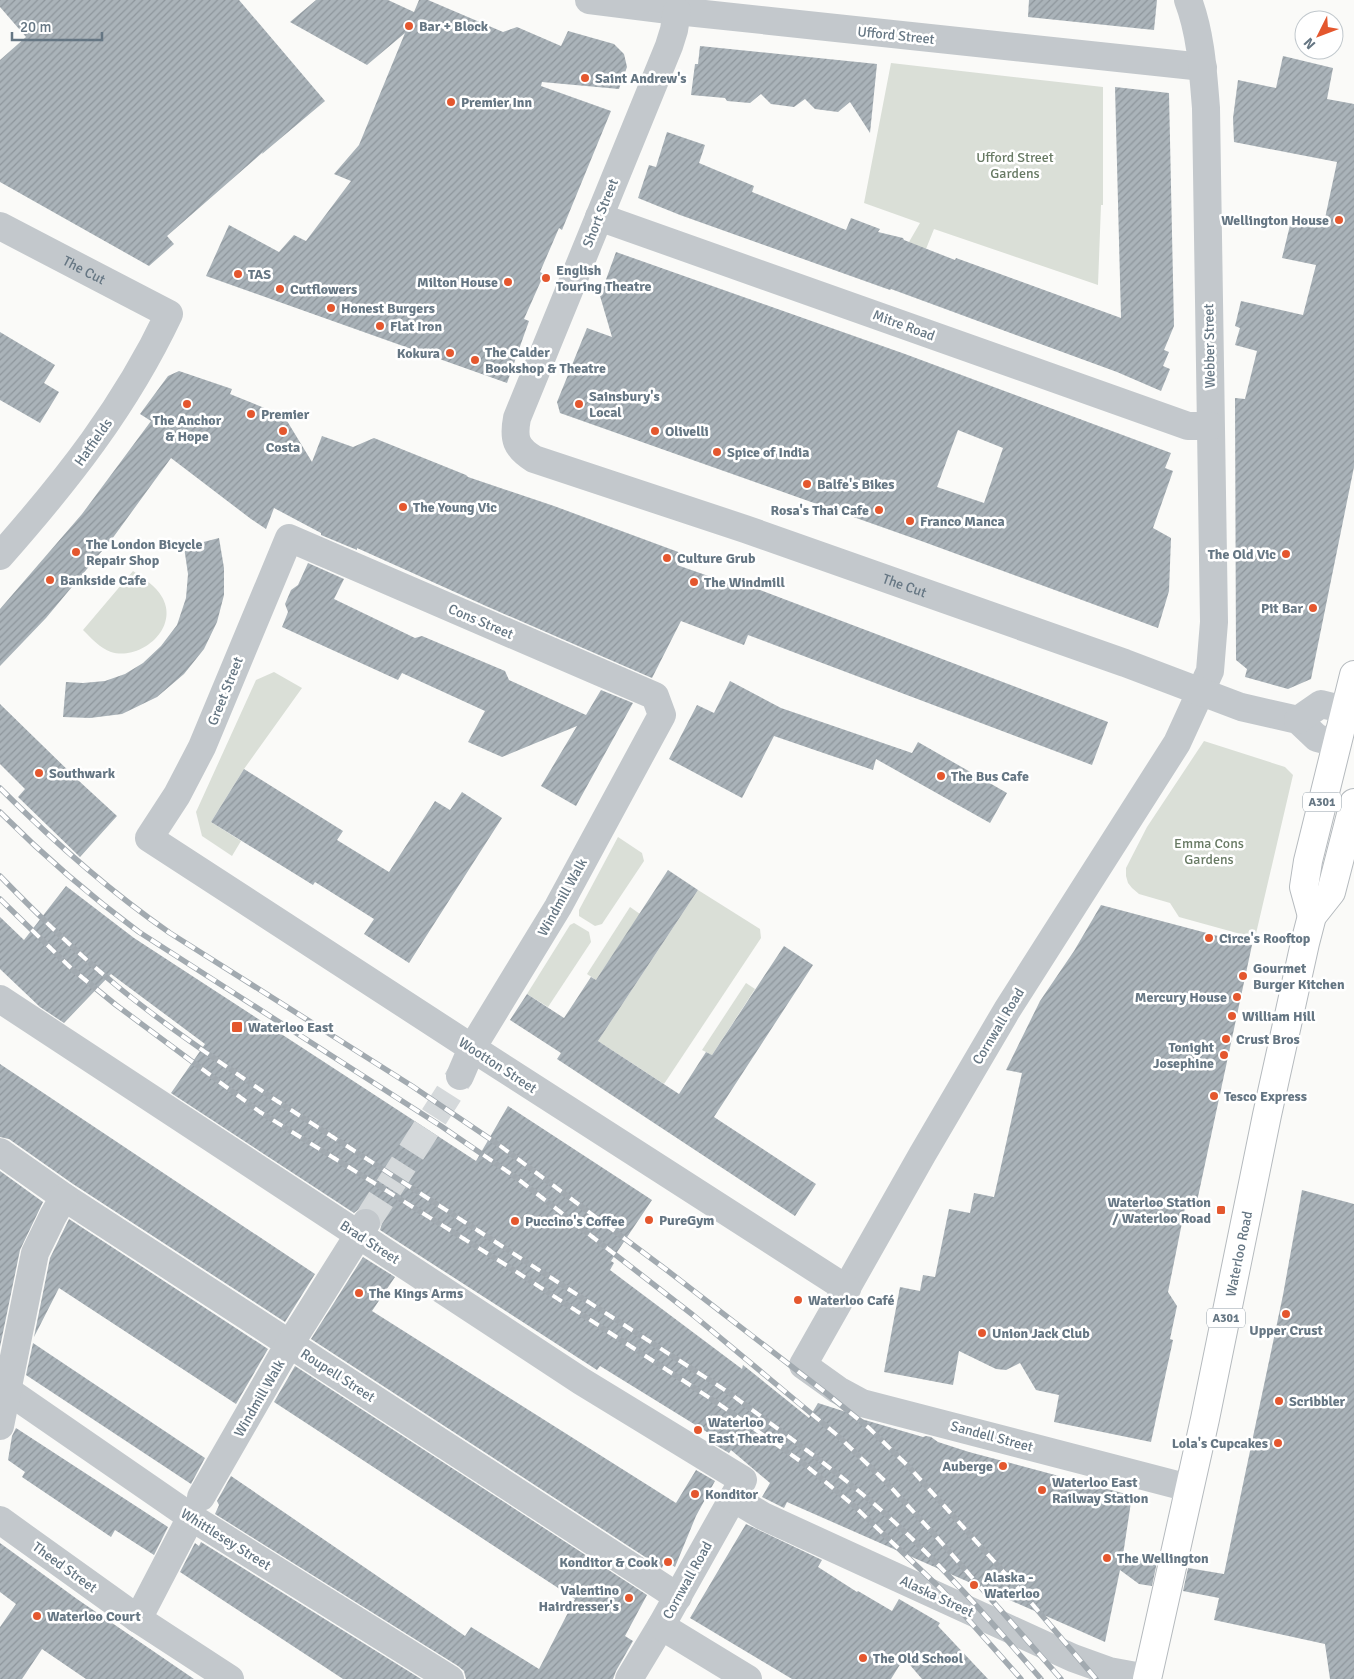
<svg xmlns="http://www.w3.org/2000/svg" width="1354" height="1679" viewBox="0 0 1354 1679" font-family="Signika,sans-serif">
  <defs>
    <pattern id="building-hatch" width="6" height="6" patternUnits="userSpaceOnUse" patternTransform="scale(1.25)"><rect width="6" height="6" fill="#aab3b9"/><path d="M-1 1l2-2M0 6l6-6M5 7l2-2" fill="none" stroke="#8e969c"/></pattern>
  </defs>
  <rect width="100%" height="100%" fill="#fafaf8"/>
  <g fill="#dadfd7">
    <polygon points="891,63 1103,87 1103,205 1101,205 1098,285 934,229 912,284 909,242 920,223 864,203"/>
    <path d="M133 571C143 578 156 586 162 597 180 628 141 661 111 652 100 648 91 638 83 630Z"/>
    <polygon points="274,672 302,688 244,769 211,822 241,841 232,856 202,836 196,812 256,680"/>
    <polygon points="1204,741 1285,767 1293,775 1255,938 1179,917 1170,903 1139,894 1132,888 1128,883 1126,876 1126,868 1147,827"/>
    <polygon points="618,837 642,853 644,861 602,924 595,926 579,916 579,910"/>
    <polygon points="698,890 760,929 761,938 664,1084 598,1041"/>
    <polygon points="630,907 640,914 596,980 587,974"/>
    <polygon points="574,923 589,932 591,942 548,1007 527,994 570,925"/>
    <polygon points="746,983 755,989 712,1055 702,1050"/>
  </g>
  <g fill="url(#building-hatch)" fill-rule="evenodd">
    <polygon points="0,0 239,0 325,101 262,154 263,152 167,236 174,244 149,266 0,182 0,60 26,37 0,7"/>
    <polygon points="316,0 388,0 414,12 419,0 428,0 503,32 517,27 561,46 568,31 614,44 624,54 627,67 619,89 542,82 541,86 611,111 562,230 559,228 540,272 544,274 524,319 529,321 507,383 206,276 229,225 279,252 294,235 306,241 351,181 334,174 359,145 405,33 367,65 290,22"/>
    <polygon points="1029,0 1157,0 1154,30 1028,17"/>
    <polygon points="700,46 877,64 870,133 850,102 838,112 815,109 805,99 794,107 771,104 761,94 750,103 727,101 725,98 691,95 695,64 698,64"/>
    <polygon points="1283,56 1333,68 1327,99 1354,104 1354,467 1311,679 1288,689 1245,677 1247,669 1236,660 1235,398 1245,399 1257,351 1235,345 1240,328 1235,326 1241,301 1303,315 1316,265 1282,258 1292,217 1324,223 1337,162 1234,142 1233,118 1238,80 1276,88"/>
    <polygon points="1115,87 1169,93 1174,326 1164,350 1169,352 1163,366 1170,369 1161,391 1117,372 891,289 890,290 680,215 638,198 649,165 656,167 667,132 705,145 699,163 754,186 752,192 846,230 851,218 880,229 878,232 903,238 904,240 955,260 956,258 1121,318"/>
    <path d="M616 252 905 354 1171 453 1165 468 1173 471 1153 528 1171 538 1169 591 1158 628 924 542 560 413 557 402 587 328 612 337 600 296ZM958 430 1003 448 984 503 937 487Z"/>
    <polygon points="0,332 55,365 44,383 59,392 40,423 0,400"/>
    <polygon points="179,371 232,389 230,394 284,416 312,462 322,436 353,447 374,438 466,475 468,477 554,506 681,553 677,565 737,586 739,582 1108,722 1092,765 748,635 744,645 681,621 652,678 486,606 357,548 357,550 321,535 321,533 274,508 266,529 251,519 171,458 112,539 46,618 0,666 0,609 82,514 151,421 140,414 168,376"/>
    <polygon points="219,538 224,568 224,595 217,622 204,649 184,674 157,697 122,714 90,718 63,717 66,682 83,683 105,681 125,674 143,663 161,646 177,625 186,598 188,574 184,547"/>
    <polygon points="308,563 344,579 334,599 415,638 422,636 505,671 509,680 586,715 601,690 633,703 576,806 541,786 577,726 502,757 468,742 485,711 402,673 398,680 282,627 288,612 285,604 291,590 298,585"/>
    <polygon points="730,681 781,708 912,753 918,742 1007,793 990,823 876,759 873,770 774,736 742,798 669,759 697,705 714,713"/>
    <polygon points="0,704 79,781 117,816 80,857 18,797 25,789 0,764"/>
    <polygon points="244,769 343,831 337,840 389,872 435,801 450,810 462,792 502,818 409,963 364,934 374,919 315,882 313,885 211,822"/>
    <polygon points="668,870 698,890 598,1041 679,1094 706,1052 712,1055 784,946 813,965 714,1117 816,1184 795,1216 557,1059 561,1053 510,1020 527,994 564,1018 591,977 596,980"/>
    <polygon points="66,886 134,938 476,1161 508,1106 652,1200 611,1261 614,1263 610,1270 742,1369 743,1365 809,1418 818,1403 846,1412 858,1418 923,1437 926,1436 931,1437 938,1442 969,1452 1126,1494 1131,1502 1123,1555 1157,1562 1152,1586 1139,1584 1120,1570 1105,1642 787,1502 784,1508 762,1497 770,1483 731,1450 729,1453 712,1443 715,1437 600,1366 597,1370 380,1230 382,1223 380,1216 375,1210 366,1207 359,1209 354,1213 171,1093 205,1044 111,974 64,1023 40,1007 0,969 0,917 24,940"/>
    <polygon points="1101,905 1252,945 1196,1206 1186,1203 1168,1292 1177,1306 1170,1339 1173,1340 1151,1442 1054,1422 1059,1395 1036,1390 1020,1363 1006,1370 996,1369 959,1351 953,1385 884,1372 900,1287 920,1291 923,1275 935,1277 949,1209 970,1213 974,1193 994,1197 1022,1073 1006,1070 1040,1001 1074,951"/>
    <polygon points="0,1064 315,1274 285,1322 73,1184 9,1139 0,1137"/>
    <polygon points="0,1171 43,1202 20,1250 0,1347"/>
    <polygon points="1302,1190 1354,1204 1354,1679 1330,1679 1325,1644 1214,1620 1219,1598 1183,1591 1188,1568 1224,1574 1283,1295"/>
    <polygon points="69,1219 268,1349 236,1404 59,1288 34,1337 50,1258"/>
    <polygon points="363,1257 395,1277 372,1311 676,1503 696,1470 715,1481 696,1516 675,1567 665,1561 662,1568 311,1339"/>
    <polygon points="33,1343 205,1458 191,1484 26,1375"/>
    <polygon points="295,1366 647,1595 625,1636 633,1641 616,1671 613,1679 466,1679 464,1671 458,1666 215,1514 219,1505 217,1501 231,1476 465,1636 471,1627 539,1669 575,1599 274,1402"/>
    <polygon points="16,1428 168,1527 154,1555 115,1530 111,1537 22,1477 25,1472 8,1460 12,1436"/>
    <polygon points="746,1524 822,1560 818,1567 857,1592 858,1591 892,1611 899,1599 940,1623 938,1626 988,1679 922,1679 904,1658 891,1679 792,1679 690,1618"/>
    <polygon points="201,1542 421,1679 343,1679 180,1572 195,1543 199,1546"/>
    <polygon points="0,1543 77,1599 194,1679 86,1679 42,1649 22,1679 0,1679 0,1627 16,1604 0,1592"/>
  </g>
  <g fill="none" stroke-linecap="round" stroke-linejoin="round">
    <polyline stroke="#d5d9db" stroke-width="28" stroke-dasharray="28 14" stroke-linecap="butt" points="366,1223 460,1076"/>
    <defs>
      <g id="primary">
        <polyline points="1312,916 1304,887 1308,861 1354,675"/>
        <path id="s3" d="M1147 1679 1205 1419 1267 1115 1305 943 1312 916 1331 892 1354 803"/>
      </g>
    </defs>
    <use href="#primary" stroke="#b5babe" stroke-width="30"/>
    <g stroke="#c3c8cc" stroke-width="28">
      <polyline points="589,0 677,11 1203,67"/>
      <path d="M1188 0C1201 34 1203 72 1206 108L1214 622 1210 671 1177 743 1007 1010 922 1155 803 1365 838 1390 862 1403 1189 1488"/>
      <path id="s1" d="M677 11 674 30 669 46 517 418C513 439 516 448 534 459L745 529 1125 663 1241 707 1298 720 1317 738 1336 743"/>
      <polyline points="599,217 1188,426 1210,426"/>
      <path id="s2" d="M0 226 169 314C125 407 67 480 0 556"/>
      <polyline points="1298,720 1321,704 1345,710"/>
      <polyline points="0,999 581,1381 743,1480 661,1626 629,1679"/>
      <polyline points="460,1076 472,1048 558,907 662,715 655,696 289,538 202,747 177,795 149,838 472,1048 847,1289"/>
      <polyline points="0,1152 64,1197 678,1597"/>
      <polyline points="7,1390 191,1517 450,1679"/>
      <polyline points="0,1426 35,1253 53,1216 64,1197"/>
      <polyline points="201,1497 281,1358 366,1223"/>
      <polyline points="733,1498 763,1516 1073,1658 1109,1671 1147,1678"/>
      <polyline points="0,1520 138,1619 230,1679"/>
      <polyline points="138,1619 191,1517"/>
      <polyline points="661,1626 748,1679"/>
    </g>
    <use href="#primary" stroke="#fff" stroke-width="28"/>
    <defs>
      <g id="rail">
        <path d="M0 788C53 841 108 890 170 933L412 1086 499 1145 668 1271 826 1393 869 1428 910 1468 1028 1599 1096 1679"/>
        <path d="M0 812C44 856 89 895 139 932L441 1126 514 1176 693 1315 837 1435 886 1482 933 1533 1061 1679"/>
        <path d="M0 876C37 914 76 952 117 986 167 1027 221 1063 274 1099L728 1392C783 1433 839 1472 890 1518 945 1568 993 1624 1041 1679"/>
        <polyline points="0,899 73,970 116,1005 260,1112 506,1265 716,1402 803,1463 853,1505 942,1590 1021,1679"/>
      </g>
    </defs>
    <use href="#rail" stroke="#a2aab0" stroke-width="5.5"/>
    <use href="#rail" stroke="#fff" stroke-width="4" stroke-dasharray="11" stroke-linecap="butt"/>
  </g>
  <g fill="#e4572e" stroke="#fff" stroke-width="2">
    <circle cx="409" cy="26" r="5"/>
    <circle cx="585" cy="78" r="5"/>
    <circle cx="451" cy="102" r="5"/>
    <circle cx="1339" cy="220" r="5"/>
    <circle cx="238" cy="274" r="5"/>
    <circle cx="546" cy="278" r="5"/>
    <circle cx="508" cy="282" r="5"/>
    <circle cx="280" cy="289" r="5"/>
    <circle cx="331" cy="308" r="5"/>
    <circle cx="380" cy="326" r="5"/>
    <circle cx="450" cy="353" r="5"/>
    <circle cx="475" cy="360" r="5"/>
    <circle cx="187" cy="404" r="5"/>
    <circle cx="579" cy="404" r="5"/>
    <circle cx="251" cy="414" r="5"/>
    <circle cx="283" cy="431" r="5"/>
    <circle cx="655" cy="431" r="5"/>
    <circle cx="717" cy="452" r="5"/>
    <circle cx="807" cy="484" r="5"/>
    <circle cx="403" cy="507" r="5"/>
    <circle cx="879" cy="510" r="5"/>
    <circle cx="910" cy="521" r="5"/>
    <circle cx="76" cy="552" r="5"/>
    <circle cx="1286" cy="554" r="5"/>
    <circle cx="667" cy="558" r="5"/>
    <circle cx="50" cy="580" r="5"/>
    <circle cx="694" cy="582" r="5"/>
    <circle cx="1313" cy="608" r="5"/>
    <circle cx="39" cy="773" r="5"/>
    <circle cx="941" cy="776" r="5"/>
    <circle cx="1209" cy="938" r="5"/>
    <circle cx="1243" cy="976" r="5"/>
    <circle cx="1237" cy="997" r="5"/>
    <circle cx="1232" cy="1016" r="5"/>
    <rect x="231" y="1021" width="12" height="12" rx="2.5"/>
    <circle cx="1226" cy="1039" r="5"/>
    <circle cx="1224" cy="1055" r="5"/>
    <circle cx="1214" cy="1096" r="5"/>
    <rect x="1216" y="1205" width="10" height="10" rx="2.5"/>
    <circle cx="649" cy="1220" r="5"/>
    <circle cx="515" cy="1221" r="5"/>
    <circle cx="359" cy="1293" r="5"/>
    <circle cx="798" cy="1300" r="5"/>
    <circle cx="1286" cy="1314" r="5"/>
    <circle cx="982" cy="1333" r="5"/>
    <circle cx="1279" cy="1401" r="5"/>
    <circle cx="698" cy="1430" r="5"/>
    <circle cx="1278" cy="1443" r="5"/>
    <circle cx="1003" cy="1466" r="5"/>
    <circle cx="1042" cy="1490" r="5"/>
    <circle cx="695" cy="1494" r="5"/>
    <circle cx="1107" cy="1558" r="5"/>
    <circle cx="668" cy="1562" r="5"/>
    <circle cx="974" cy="1585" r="5"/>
    <circle cx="629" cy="1598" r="5"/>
    <circle cx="37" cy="1616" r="5"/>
    <circle cx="863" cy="1658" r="5"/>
  </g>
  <g text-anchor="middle" stroke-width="5" stroke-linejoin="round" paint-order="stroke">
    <g fill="#fff" stroke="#939fa8" stroke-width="1">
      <rect x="1303" y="792.5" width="38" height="19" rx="4"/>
      <rect x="1207" y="1308.5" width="38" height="19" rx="4"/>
    </g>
    <g font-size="12" font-weight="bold" fill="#657683">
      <text x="1322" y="806">A301</text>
      <text x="1226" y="1322">A301</text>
    </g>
    <g font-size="14" font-weight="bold" fill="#657683" stroke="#fff" text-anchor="start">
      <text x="419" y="31">Bar + Block</text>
      <text x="595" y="83">Saint Andrew's</text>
      <text x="461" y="107">Premier Inn</text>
      <text x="1329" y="225" text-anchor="end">Wellington House</text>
      <text x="556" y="275">English<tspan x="556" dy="16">Touring Theatre</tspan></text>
      <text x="248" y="279">TAS</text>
      <text x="498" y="287" text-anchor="end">Milton House</text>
      <text x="290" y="294">Cutflowers</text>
      <text x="341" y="313">Honest Burgers</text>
      <text x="390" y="331">Flat Iron</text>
      <text x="485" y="357">The Calder<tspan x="485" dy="16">Bookshop &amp; Theatre</tspan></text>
      <text x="440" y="358" text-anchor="end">Kokura</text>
      <text x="589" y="401">Sainsbury's<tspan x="589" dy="16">Local</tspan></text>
      <text x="261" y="419">Premier</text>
      <text x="187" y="425" text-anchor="middle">The Anchor<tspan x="187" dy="16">&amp; Hope</tspan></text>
      <text x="665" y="436">Olivelli</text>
      <text x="283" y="452" text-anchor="middle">Costa</text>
      <text x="727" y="457">Spice of India</text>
      <text x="817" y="489">Balfe's Bikes</text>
      <text x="413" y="512">The Young Vic</text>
      <text x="869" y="515" text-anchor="end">Rosa's Thai Cafe</text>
      <text x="920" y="526">Franco Manca</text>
      <text x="86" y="549">The London Bicycle<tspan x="86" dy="16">Repair Shop</tspan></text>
      <text x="1276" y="559" text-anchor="end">The Old Vic</text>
      <text x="677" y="563">Culture Grub</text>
      <text x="60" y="585">Bankside Cafe</text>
      <text x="704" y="587">The Windmill</text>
      <text x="1303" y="613" text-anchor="end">Pit Bar</text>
      <text x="49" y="778">Southwark</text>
      <text x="951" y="781">The Bus Cafe</text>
      <text x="1219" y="943">Circe's Rooftop</text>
      <text x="1253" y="973">Gourmet<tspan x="1253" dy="16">Burger Kitchen</tspan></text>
      <text x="1227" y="1002" text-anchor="end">Mercury House</text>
      <text x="1242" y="1021">William Hill</text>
      <text x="248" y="1032">Waterloo East</text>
      <text x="1236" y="1044">Crust Bros</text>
      <text x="1214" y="1052" text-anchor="end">Tonight<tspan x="1214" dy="16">Josephine</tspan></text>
      <text x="1224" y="1101">Tesco Express</text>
      <text x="1211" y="1207" text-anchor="end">Waterloo Station<tspan x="1211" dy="16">/ Waterloo Road</tspan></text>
      <text x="659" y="1225">PureGym</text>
      <text x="525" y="1226">Puccino's Coffee</text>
      <text x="369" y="1298">The Kings Arms</text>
      <text x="808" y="1305">Waterloo Café</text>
      <text x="1286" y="1335" text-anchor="middle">Upper Crust</text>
      <text x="992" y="1338">Union Jack Club</text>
      <text x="1289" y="1406">Scribbler</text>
      <text x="708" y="1427">Waterloo<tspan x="708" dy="16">East Theatre</tspan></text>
      <text x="1268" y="1448" text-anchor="end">Lola's Cupcakes</text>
      <text x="993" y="1471" text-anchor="end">Auberge</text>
      <text x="1052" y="1487">Waterloo East<tspan x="1052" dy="16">Railway Station</tspan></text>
      <text x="705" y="1499">Konditor</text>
      <text x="1117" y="1563">The Wellington</text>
      <text x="658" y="1567" text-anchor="end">Konditor &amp; Cook</text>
      <text x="984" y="1582">Alaska -<tspan x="984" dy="16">Waterloo</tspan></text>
      <text x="619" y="1595" text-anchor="end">Valentino<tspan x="619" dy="16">Hairdresser's</tspan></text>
      <text x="47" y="1621">Waterloo Court</text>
      <text x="873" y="1663">The Old School</text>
    </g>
    <g font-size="14" fill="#657683" stroke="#fff">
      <text transform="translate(896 35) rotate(6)" y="5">Ufford Street</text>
      <text transform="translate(600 213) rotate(-68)" y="5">Short Street</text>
      <text dy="5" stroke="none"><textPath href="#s2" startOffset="95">The Cut</textPath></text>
      <text transform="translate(904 325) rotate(20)" y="5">Mitre Road</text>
      <text transform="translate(1209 346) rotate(-91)" y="5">Webber Street</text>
      <text transform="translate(93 442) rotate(-55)" y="5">Hatfields</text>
      <text dy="5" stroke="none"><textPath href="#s1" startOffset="878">The Cut</textPath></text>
      <text transform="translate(481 621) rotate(23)" y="5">Cons Street</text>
      <text transform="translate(225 691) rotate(-68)" y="5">Greet Street</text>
      <text transform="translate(562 897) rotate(-61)" y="5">Windmill Walk</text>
      <text transform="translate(998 1026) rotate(-59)" y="5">Cornwall Road</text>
      <text transform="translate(498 1065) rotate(33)" y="5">Wootton Street</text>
      <text transform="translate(370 1242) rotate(33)" y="5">Brad Street</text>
      <text dy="5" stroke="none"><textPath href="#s3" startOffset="435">Waterloo Road</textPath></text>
      <text transform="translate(338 1375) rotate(33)" y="5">Roupell Street</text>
      <text transform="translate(259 1398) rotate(-60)" y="5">Windmill Walk</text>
      <text transform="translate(992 1436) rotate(15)" y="5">Sandell Street</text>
      <text transform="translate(226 1539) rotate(32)" y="5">Whittlesey Street</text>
      <text transform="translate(65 1567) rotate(36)" y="5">Theed Street</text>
      <text transform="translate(687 1580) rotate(-61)" y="5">Cornwall Road</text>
      <text transform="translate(937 1596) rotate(25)" y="5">Alaska Street</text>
    </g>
    <g font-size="14" fill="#687a64" stroke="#fff">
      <text x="1015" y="162">Ufford Street<tspan x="1015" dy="16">Gardens</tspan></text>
      <text x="1209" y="848">Emma Cons<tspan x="1209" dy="16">Gardens</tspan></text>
    </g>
  </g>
  <g transform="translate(1319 35) rotate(228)"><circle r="24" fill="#ffffff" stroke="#c1c8cd"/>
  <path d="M0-4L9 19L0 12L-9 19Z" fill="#e4572e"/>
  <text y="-8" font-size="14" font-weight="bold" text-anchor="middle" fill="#657683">N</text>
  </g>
  <path d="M12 32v8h90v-8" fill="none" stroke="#657683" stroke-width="2.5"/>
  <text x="20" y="32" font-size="15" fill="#657683" stroke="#ffffff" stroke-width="4" paint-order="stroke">20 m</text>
</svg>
